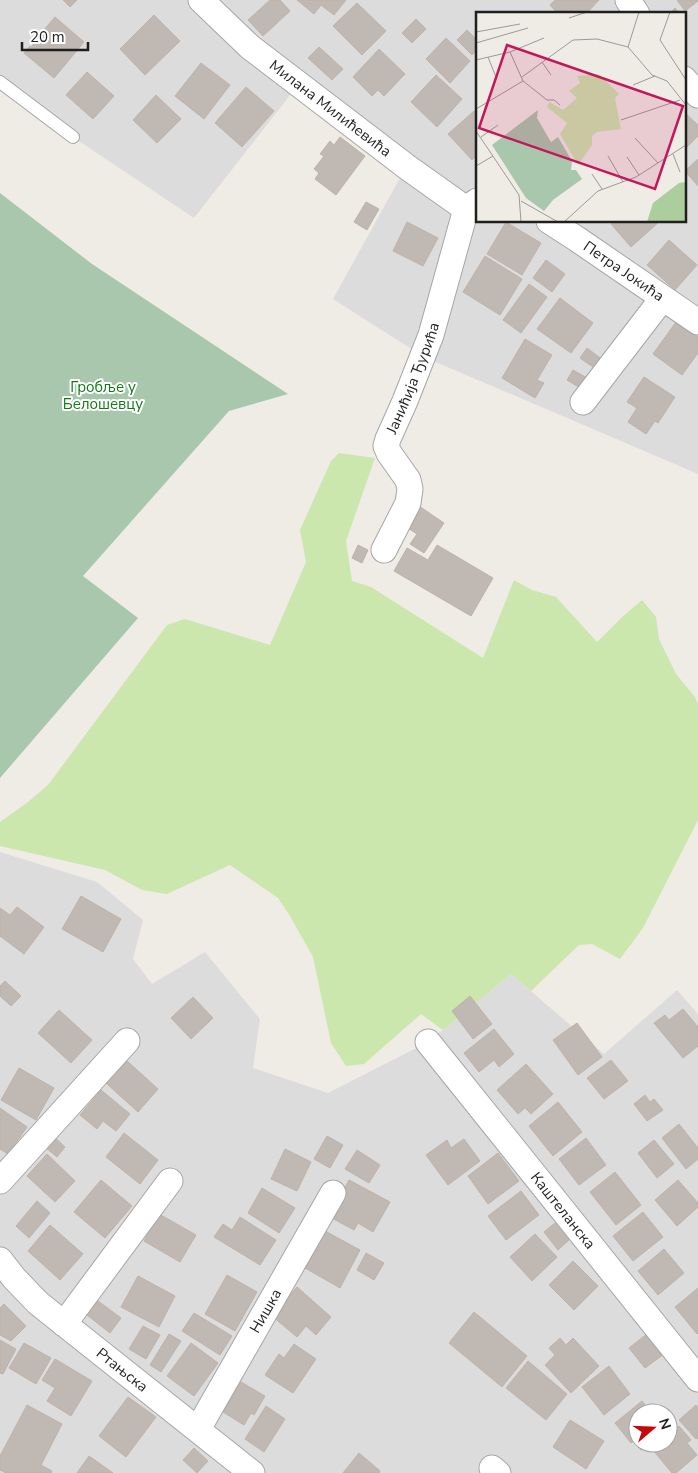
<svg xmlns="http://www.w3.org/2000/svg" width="698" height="1473" viewBox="0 0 698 1473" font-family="'Nunito Sans',sans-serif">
  <rect width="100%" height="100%" fill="#efece6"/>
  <g fill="#dddcdc" fill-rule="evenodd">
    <path d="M0 0H698V474L424 357 333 299 406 167 298 85 194 218 73 137 0 79ZM477 14H684V221H477Z"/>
    <path d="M0 852 97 882 143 920 133 959 152 984 205 952 260 1019 253 1068 328 1093 428 1042 511 974 604 1054 677 990 698 1014V1473H0ZM638 1413H668V1443H638Z"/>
  </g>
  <polygon fill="#cbe7ae" points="339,453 375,458 346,541 352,581 371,587 483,658 514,580 532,590 556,597 597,642 621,618 642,600 656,617 659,639 676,674 695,697 698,704 698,820 643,928 620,959 592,944 579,945 531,991 511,974 443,1030 421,1014 364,1064 346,1066 331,1043 313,957 290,916 278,898 230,865 167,894 142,890 105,870 0,846 0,822 28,802 48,785 167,625 185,619 270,645 306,562 300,530 331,461"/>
  <polygon fill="#a8c7ac" points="0,193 92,264 288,394 229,411 83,576 138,618 0,778"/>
  <g fill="#c0b8b2" stroke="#c0b2a8">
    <polygon points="63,0 77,0 70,7"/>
    <polygon points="270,0 280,0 290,11 263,36 248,20"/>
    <polygon points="297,0 346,0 334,15 321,5 314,14"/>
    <polygon points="555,0 599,0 586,14 558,14 550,5"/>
    <polygon points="677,0 698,0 698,1 685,11"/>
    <polygon points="357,3 386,31 362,55 333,26"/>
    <polygon points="675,8 680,14 669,14"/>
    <polygon points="154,15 180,41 145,75 120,49"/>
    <polygon points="55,17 84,42 54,78 24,53"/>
    <polygon points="416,19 426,29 412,43 402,33"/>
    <polygon points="467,30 477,40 477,50 472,55 457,40"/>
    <polygon points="446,38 470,61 450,83 426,59"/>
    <polygon points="319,47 343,69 332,80 308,58"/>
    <polygon points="379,49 405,74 384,96 378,90 372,96 353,77"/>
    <polygon points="201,63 230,85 204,119 175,96"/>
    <polygon points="87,72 114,96 93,119 66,95"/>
    <polygon points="436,75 462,99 437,127 411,102"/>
    <polygon points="246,87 274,111 242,147 215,123"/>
    <polygon points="156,95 181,119 157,143 133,120"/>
    <polygon points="474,111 477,113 477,155 472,160 448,134"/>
    <polygon points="684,112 698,125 698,136 684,150"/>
    <polygon points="340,137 365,156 336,195 315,179 319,173 314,169 324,156 320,154 330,141 334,145"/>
    <polygon points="698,159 698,186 685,171"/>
    <polygon points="366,202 379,209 367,230 354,222"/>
    <polygon points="614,221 660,221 631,247 611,224"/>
    <polygon points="407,222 438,238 423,266 393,251"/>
    <polygon points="506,222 541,243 522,275 487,254"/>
    <polygon points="669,240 697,265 675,290 647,265"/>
    <polygon points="485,256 522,279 500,315 463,292"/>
    <polygon points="546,260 565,274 552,292 533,278"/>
    <polygon points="529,284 547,297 521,333 503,320"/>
    <polygon points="560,298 593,323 571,353 537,329"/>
    <polygon points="676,322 698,337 698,353 682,375 653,354"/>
    <polygon points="525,339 552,355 537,380 544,383 535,398 502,378"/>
    <polygon points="587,348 603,360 596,369 580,358"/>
    <polygon points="573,370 589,379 582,389 567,380"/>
    <polygon points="644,377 675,397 658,423 655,421 646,434 628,422 637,408 627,402"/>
    <polygon points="419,506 444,523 424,553 410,544 417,534 406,527"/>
    <polygon points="358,545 368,550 362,563 352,558"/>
    <polygon points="437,545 493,578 471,616 394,571 407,548 428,560"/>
    <polygon points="81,896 121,919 103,952 62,929"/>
    <polygon points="17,907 44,927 24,954 0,936 0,908 10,915"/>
    <polygon points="5,981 21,996 11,1006 0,996 0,986"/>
    <polygon points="470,996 492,1024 473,1039 452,1011"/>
    <polygon points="193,997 213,1018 191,1039 171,1018"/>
    <polygon points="683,1009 698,1027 698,1046 683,1058 654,1023 665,1015 669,1020"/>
    <polygon points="59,1010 92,1040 71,1063 38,1033"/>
    <polygon points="577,1023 602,1057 578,1075 553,1040"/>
    <polygon points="494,1029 514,1054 499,1067 494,1060 479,1072 464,1053"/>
    <polygon points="126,1060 158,1089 138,1112 106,1083"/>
    <polygon points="611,1060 628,1081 604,1099 587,1078"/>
    <polygon points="526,1064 553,1094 531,1114 525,1108 518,1114 497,1090"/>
    <polygon points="19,1068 54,1088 36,1120 1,1100"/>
    <polygon points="101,1090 130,1114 116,1131 103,1121 97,1129 80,1115"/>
    <polygon points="645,1095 650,1102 654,1099 663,1110 647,1121 634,1104"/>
    <polygon points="558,1102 582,1132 553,1156 529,1126"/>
    <polygon points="0,1108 27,1127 8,1154 0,1149"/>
    <polygon points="679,1124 698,1148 698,1159 686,1169 662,1138"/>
    <polygon points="124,1133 158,1160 140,1184 106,1157"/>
    <polygon points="327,1136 343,1145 330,1168 314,1159"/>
    <polygon points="54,1137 65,1147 57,1157 45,1147"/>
    <polygon points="586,1138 606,1165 579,1185 559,1159"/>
    <polygon points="464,1139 480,1161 448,1185 426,1155 447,1140 451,1148"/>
    <polygon points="654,1140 674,1164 657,1178 638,1153"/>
    <polygon points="285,1149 311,1162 297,1191 271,1179"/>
    <polygon points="357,1150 380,1165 369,1183 345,1169"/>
    <polygon points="498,1153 519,1181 488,1204 468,1176"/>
    <polygon points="47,1154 75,1181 55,1202 27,1176"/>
    <polygon points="615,1172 641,1205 616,1225 590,1192"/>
    <polygon points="101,1180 132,1206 105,1238 74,1212"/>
    <polygon points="349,1180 390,1202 373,1232 358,1223 354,1230 330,1217"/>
    <polygon points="678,1180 698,1203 698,1207 677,1226 655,1200"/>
    <polygon points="262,1188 295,1208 279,1233 248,1213"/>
    <polygon points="521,1191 539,1215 506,1240 488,1216"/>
    <polygon points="37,1201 50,1213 29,1238 16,1226"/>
    <polygon points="643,1212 663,1237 633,1261 613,1236"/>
    <polygon points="159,1214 196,1235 180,1262 144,1241"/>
    <polygon points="240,1217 276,1240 260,1265 214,1237 223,1224 232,1230"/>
    <polygon points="555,1223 569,1240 558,1250 544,1232"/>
    <polygon points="50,1225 83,1254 60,1280 28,1251"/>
    <polygon points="325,1231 360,1250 340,1288 305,1268"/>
    <polygon points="535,1234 557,1257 532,1281 510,1257"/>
    <polygon points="664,1249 684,1273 658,1295 638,1271"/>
    <polygon points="366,1253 384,1263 374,1280 357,1270"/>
    <polygon points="573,1261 598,1286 574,1310 549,1285"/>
    <polygon points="227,1275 257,1292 235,1331 205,1314"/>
    <polygon points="138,1276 175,1296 159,1327 121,1307"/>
    <polygon points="297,1287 331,1317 316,1335 306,1326 297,1337 272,1316"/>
    <polygon points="698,1288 698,1333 697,1334 675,1307"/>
    <polygon points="98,1301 121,1318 110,1333 87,1315"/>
    <polygon points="4,1304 26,1326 11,1341 0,1335 0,1308"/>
    <polygon points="474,1312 527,1356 502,1387 449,1343"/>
    <polygon points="194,1313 232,1336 220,1355 182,1331"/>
    <polygon points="143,1326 160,1335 146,1359 129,1349"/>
    <polygon points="648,1333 664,1354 645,1368 629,1348"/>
    <polygon points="169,1334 181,1341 161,1372 150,1365"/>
    <polygon points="560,1338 566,1345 573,1338 599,1366 571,1393 545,1365 555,1355 549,1348"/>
    <polygon points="0,1340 16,1349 3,1374 0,1373"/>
    <polygon points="24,1343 51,1358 36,1384 9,1368"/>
    <polygon points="191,1343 218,1363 194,1396 167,1376"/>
    <polygon points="294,1344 316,1359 293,1393 265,1375 279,1354 284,1358"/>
    <polygon points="55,1359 92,1381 71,1416 47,1401 55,1388 42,1380"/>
    <polygon points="528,1361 567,1394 546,1420 506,1388"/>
    <polygon points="609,1366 630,1394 604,1415 582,1387"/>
    <polygon points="241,1382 265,1396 254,1415 251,1413 244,1425 223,1412"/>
    <polygon points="128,1397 156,1417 126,1457 99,1436"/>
    <polygon points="642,1401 651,1413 638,1413 638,1443 650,1443 641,1450 634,1441 631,1443 615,1423"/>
    <polygon points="27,1405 62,1424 41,1465 52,1471 51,1473 6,1473 0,1470 0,1456"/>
    <polygon points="696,1405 698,1408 698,1438 696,1439 679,1420"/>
    <polygon points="266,1406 285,1419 264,1452 245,1439"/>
    <polygon points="570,1420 604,1441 586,1469 553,1447"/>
    <polygon points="679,1426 691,1440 687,1443 697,1455 676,1473 672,1473 652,1449 659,1443 668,1443 668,1435"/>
    <polygon points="194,1448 208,1461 197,1473 183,1460"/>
    <polygon points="359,1453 380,1471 379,1473 343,1473"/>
    <polygon points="89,1456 113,1473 77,1473"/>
  </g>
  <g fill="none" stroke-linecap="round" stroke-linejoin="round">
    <defs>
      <polyline id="lane" points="0,82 73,137"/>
      <g id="street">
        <path id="s1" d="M201 0 250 47 407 167 466 209"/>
        <polyline points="628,0 637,14"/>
        <polyline points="684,79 698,95"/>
        <path id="s2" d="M549 221 577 239 698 322"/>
        <polyline points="583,402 662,299"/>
        <path id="s3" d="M384 550 408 503 410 489 408 480 389 453 386 446 388 439 405 401 431 335 466 209 477 201"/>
        <path id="s4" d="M428 1042 698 1379"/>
        <polyline points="0,1181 127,1041"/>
        <path id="s5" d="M0 1260 14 1278 38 1303 252 1473"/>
        <polyline points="64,1324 170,1181"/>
        <path id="s6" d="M198 1429 333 1193"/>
        <polyline points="492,1468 498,1473"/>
      </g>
    </defs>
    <use href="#lane" stroke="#a6a6a6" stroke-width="14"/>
    <use href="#street" stroke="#a6a6a6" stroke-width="27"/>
    <use href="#lane" stroke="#fff" stroke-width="12"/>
    <use href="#street" stroke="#fff" stroke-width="25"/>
  </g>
  <g text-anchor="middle" stroke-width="4" stroke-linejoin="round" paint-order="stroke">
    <g font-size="15" fill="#1f1f1f" stroke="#fff">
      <text dy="5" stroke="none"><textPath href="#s1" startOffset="169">Милана Милићевића</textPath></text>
      <text dy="5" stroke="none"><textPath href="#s2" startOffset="90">Петра Јокића</textPath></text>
      <text dy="5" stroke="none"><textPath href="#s3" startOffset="190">Јанићија Ђурића</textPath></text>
      <text dy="5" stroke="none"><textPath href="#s4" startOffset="216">Каштеланска</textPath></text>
      <text dy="5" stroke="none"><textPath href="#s6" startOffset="136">Нишка</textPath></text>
      <text dy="5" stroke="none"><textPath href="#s5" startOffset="165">Ртањска</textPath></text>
    </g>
    <g font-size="15" fill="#107a16" stroke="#fff">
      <text x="103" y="392">Гробље у<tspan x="103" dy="17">Белошевцу</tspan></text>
    </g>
  </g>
  <g transform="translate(476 12)">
    <rect width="210" height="210" fill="#efece6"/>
    <path d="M123 62 143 82 139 86 145 117 121 120 116 124V133L102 153 84 122 91 111 71 95 73 90 87 98 101 86 93 79 104 71 101 64Z" fill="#cbe7ae"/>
    <path d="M210 170V210H171L177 191 203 171Z" fill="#accd9c"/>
    <path d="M62 98 61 106 75 130 82 125 96 149 95 158H100L106 167 77 188 68 199 50 186 16 133Z" fill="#a8c7ac"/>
    <path fill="none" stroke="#9c9a96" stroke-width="1" d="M194 0 184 28 210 68M93 6 111 0M0 20 44 12M0 31 52 16M152 35 176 63 191 69 210 93M152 35 163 0M34 40 47 69 71 88H78L84 93M12 45 20 65M0 48 34 40 68 26M66 50 75 63M46 65 97 28 121 27 152 35M157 73 179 64M0 97 47 69M145 108 204 88M0 119 43 183 45 210M5 125 22 113M159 126 182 151M197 142 204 160M132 144 147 170M151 145 163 163M0 154 17 144M116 162 126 177M45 189 82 210M88 210 122 179 160 165 210 133"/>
    <path fill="#c2185b" fill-opacity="0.15" stroke="#c2185b" stroke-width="2.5" d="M31 33 207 94 179 177 3 116Z"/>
    <rect width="210" height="210" fill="none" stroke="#1f1f1f" stroke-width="2.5"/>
  </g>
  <g transform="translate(653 1428) rotate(71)"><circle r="24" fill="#ffffff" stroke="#a5a5a5"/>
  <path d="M0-4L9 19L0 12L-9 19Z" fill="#c6080d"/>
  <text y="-8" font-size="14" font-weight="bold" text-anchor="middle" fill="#1f1f1f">N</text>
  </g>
  <path d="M22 42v8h66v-8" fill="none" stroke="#1f1f1f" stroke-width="2.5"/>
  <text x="30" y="42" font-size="15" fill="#1f1f1f" stroke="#ffffff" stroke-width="4" paint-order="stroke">20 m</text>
</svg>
